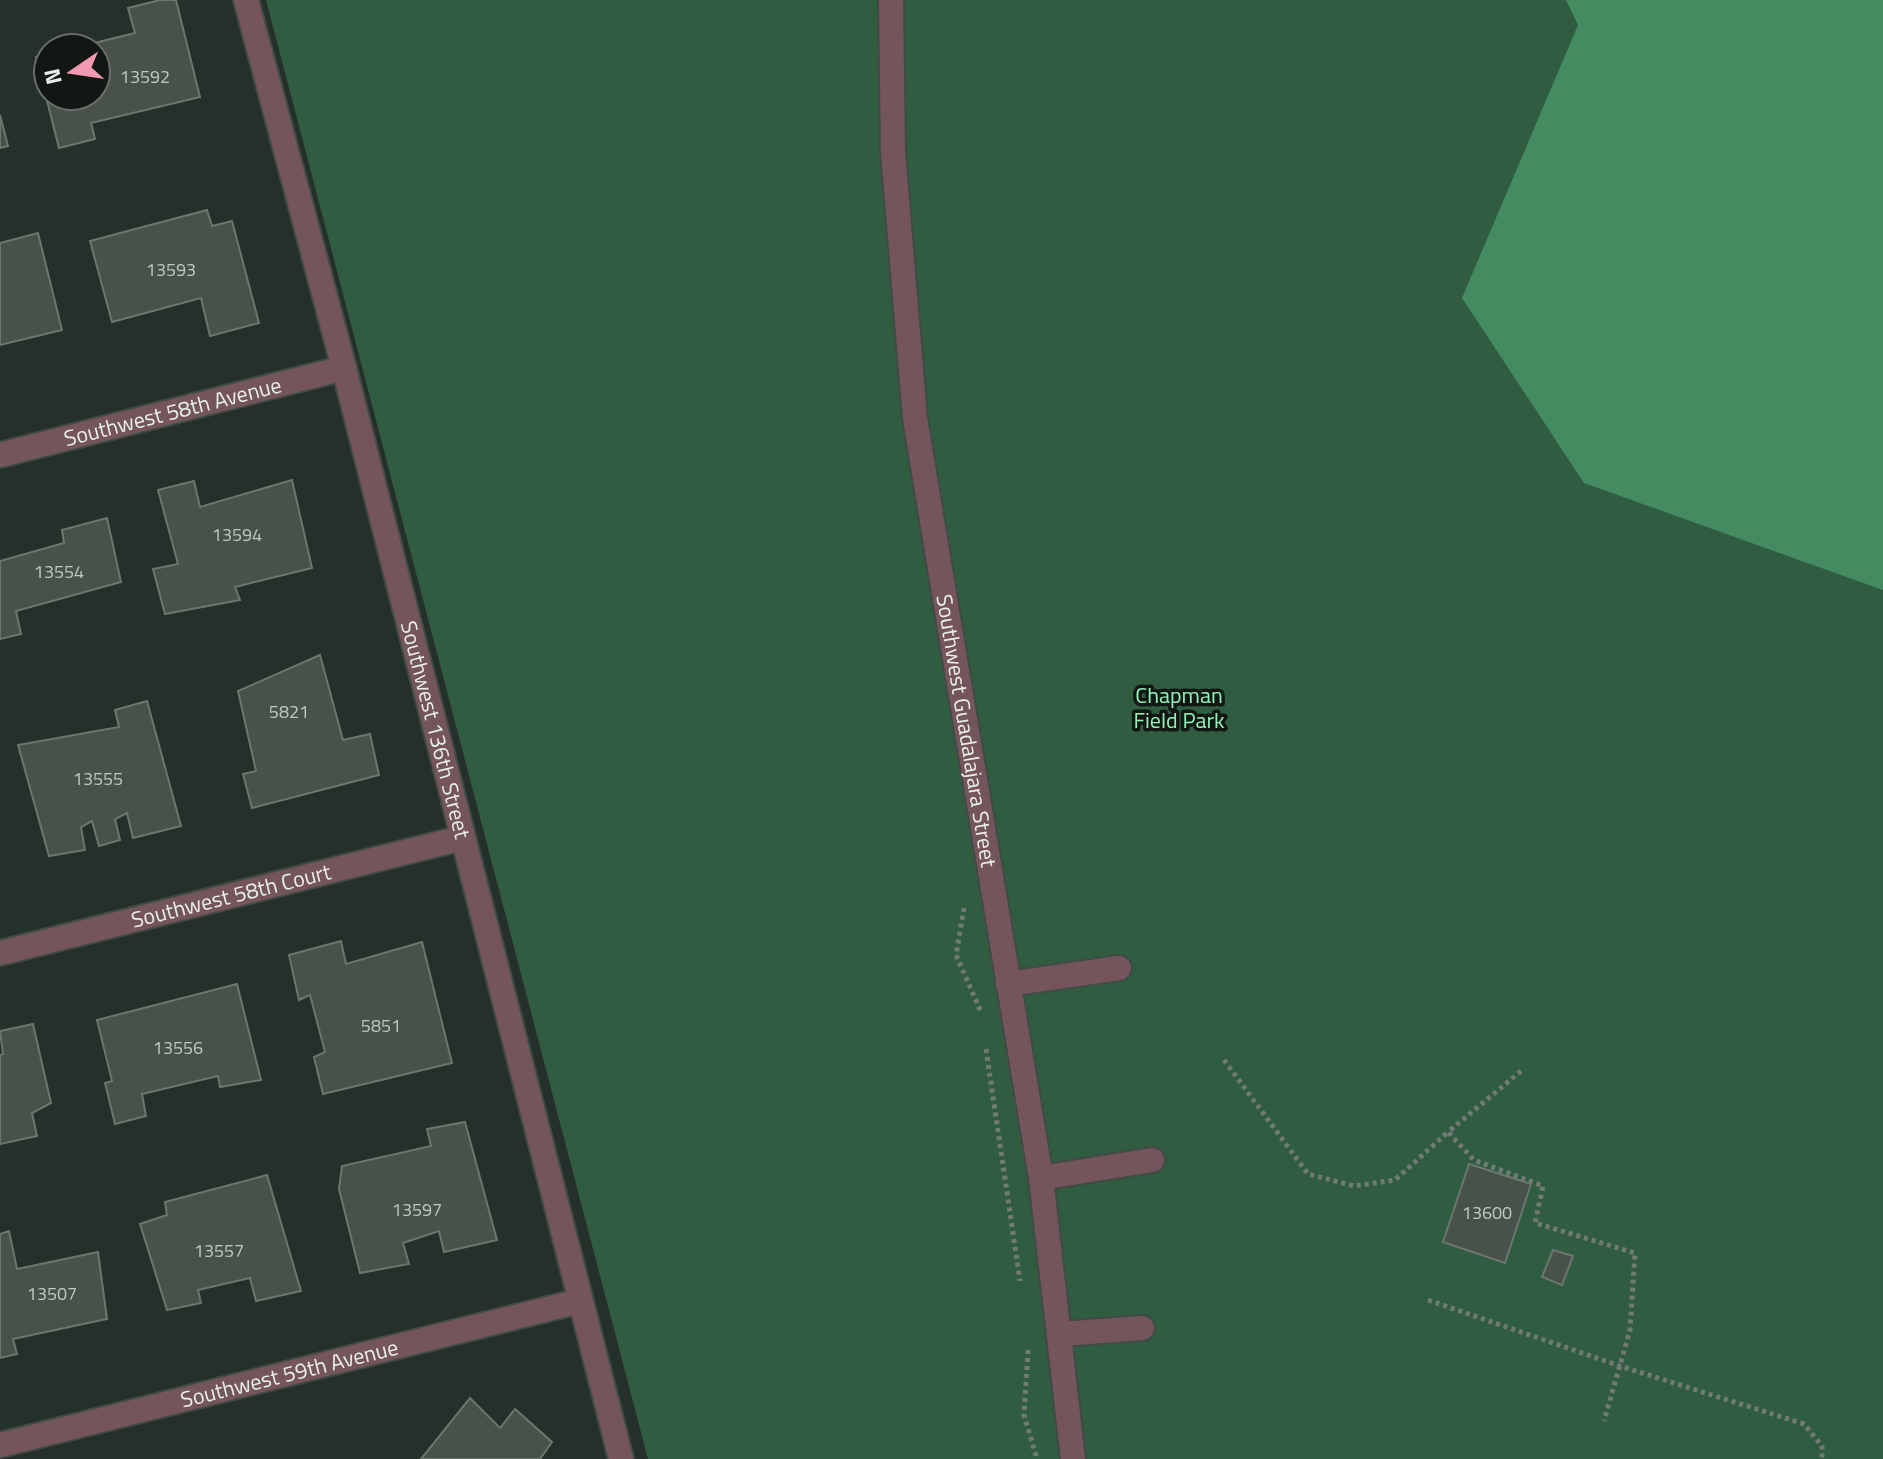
<svg xmlns="http://www.w3.org/2000/svg" width="1883" height="1459" viewBox="0 0 1883 1459" font-family="'Titillium Web',sans-serif">
  <rect width="100%" height="100%" fill="#26302a"/>
  <polygon fill="#305c42" points="266,0 1883,0 1883,1459 648,1459"/>
  <polygon fill="#448b62" points="1566,0 1883,0 1883,590 1584,483 1462,298 1578,25"/>
  <g fill="#48524b" stroke="#6b766f" stroke-width="2">
    <polygon points="160,0 176,0 200,97 91,123 95,139 59,148 36,57 48,54 48,96 96,96 96,48 74,48 135,33 128,8"/>
    <polygon points="0,115 8,146 0,148"/>
    <polygon points="207,210 212,226 232,221 259,323 210,336 201,298 112,322 90,241"/>
    <polygon points="38,233 62,330 0,345 0,243"/>
    <polygon points="292,480 312,568 235,587 240,600 165,614 153,569 178,564 158,490 194,481 200,507"/>
    <polygon points="107,518 121,582 16,611 21,634 0,639 0,561 64,543 62,530"/>
    <polygon points="320,655 343,740 370,734 379,775 252,808 243,774 256,771 238,691"/>
    <polygon points="147,701 181,826 133,838 127,813 115,819 120,840 99,846 92,821 81,827 85,850 49,856 18,745 119,727 115,710"/>
    <polygon points="341,941 346,964 422,942 452,1063 323,1094 314,1057 325,1052 310,995 299,1000 289,955"/>
    <polygon points="237,984 261,1080 220,1087 218,1076 142,1094 146,1116 115,1124 105,1083 112,1081 97,1020"/>
    <polygon points="33,1024 51,1103 32,1113 37,1136 0,1144 0,1055 3,1054 0,1031"/>
    <polygon points="465,1122 497,1240 444,1252 439,1231 403,1243 409,1264 360,1273 339,1189 342,1166 431,1146 427,1129"/>
    <polygon points="1469,1164 1531,1184 1505,1263 1443,1242"/>
    <polygon points="267,1175 301,1291 256,1301 250,1278 198,1290 201,1303 167,1310 140,1224 167,1215 165,1202"/>
    <polygon points="9,1231 17,1269 98,1252 107,1319 13,1339 17,1354 0,1358 0,1234"/>
    <polygon points="1553,1250 1573,1256 1562,1285 1542,1277"/>
    <polygon points="470,1398 500,1428 515,1409 552,1442 540,1459 421,1459"/>
  </g>
  <g fill="none" stroke-linecap="round" stroke-linejoin="round">
    <defs>
      <g id="minor">
        <path id="s1" d="M246 0 344 368 621 1459"/>
        <path id="s2" d="M891 0 893 152 915 418 1041 1178 1073 1459"/>
        <path id="s3" d="M0 455 344 368"/>
        <path id="s4" d="M0 953 462 838"/>
        <polyline points="1008,984 1119,968"/>
        <polyline points="1041,1178 1152,1160"/>
        <polyline points="1061,1334 1142,1328"/>
        <path id="s5" d="M0 1445 580 1301"/>
      </g>
    </defs>
    <use href="#minor" stroke="#414b45" stroke-width="28"/>
    <g stroke="#717a74" stroke-width="5" stroke-dasharray="4 4" stroke-linecap="butt">
      <polyline points="964,908 956,955 981,1012"/>
      <polyline points="986,1049 1020,1281"/>
      <polyline points="1224,1060 1308,1174 1354,1186 1395,1180 1448,1132"/>
      <polyline points="1521,1071 1448,1132 1474,1160 1543,1186 1535,1223 1635,1253 1630,1330 1604,1421"/>
      <polyline points="1428,1300 1620,1366 1804,1424 1822,1446 1822,1459"/>
      <polyline points="1028,1350 1024,1415 1037,1459"/>
    </g>
    <use href="#minor" stroke="#75555c" stroke-width="24"/>
  </g>
  <g text-anchor="middle" stroke-width="7" stroke-linejoin="round" paint-order="stroke">
    <g font-size="18" fill="#c0c8c2">
      <text x="145" y="83">13592</text>
      <text x="171" y="276">13593</text>
      <text x="237" y="541">13594</text>
      <text x="59" y="578">13554</text>
      <text x="289" y="718">5821</text>
      <text x="98" y="785">13555</text>
      <text x="381" y="1032">5851</text>
      <text x="178" y="1054">13556</text>
      <text x="417" y="1216">13597</text>
      <text x="1487" y="1219">13600</text>
      <text x="219" y="1257">13557</text>
      <text x="52" y="1300">13507</text>
    </g>
    <g font-size="22" fill="#e8efea" stroke="#121714">
      <text dy="8" stroke="none"><textPath href="#s3" startOffset="178">Southwest 58th Avenue</textPath></text>
      <text dy="8" stroke="none"><textPath href="#s1" startOffset="754">Southwest 136th Street</textPath></text>
      <text dy="8" stroke="none"><textPath href="#s2" startOffset="736">Southwest Guadalajara Street</textPath></text>
      <text dy="8" stroke="none"><textPath href="#s4" startOffset="238">Southwest 58th Court</textPath></text>
      <text dy="8" stroke="none"><textPath href="#s5" startOffset="298">Southwest 59th Avenue</textPath></text>
    </g>
    <g font-size="22" fill="#90f4b7" stroke="#121714">
      <text x="1179" y="703">Chapman<tspan x="1179" dy="25">Field Park</tspan></text>
    </g>
  </g>
  <g transform="translate(72 72) rotate(257)"><circle r="38" fill="#121714" stroke="#686d6a" stroke-width="2"/>
  <path d="M0-6L14 30L0 20L-14 30Z" fill="#f19ab1"/>
  <text y="-12" font-size="22" font-weight="bold" text-anchor="middle" fill="#e8efea">N</text>
  </g>
</svg>
